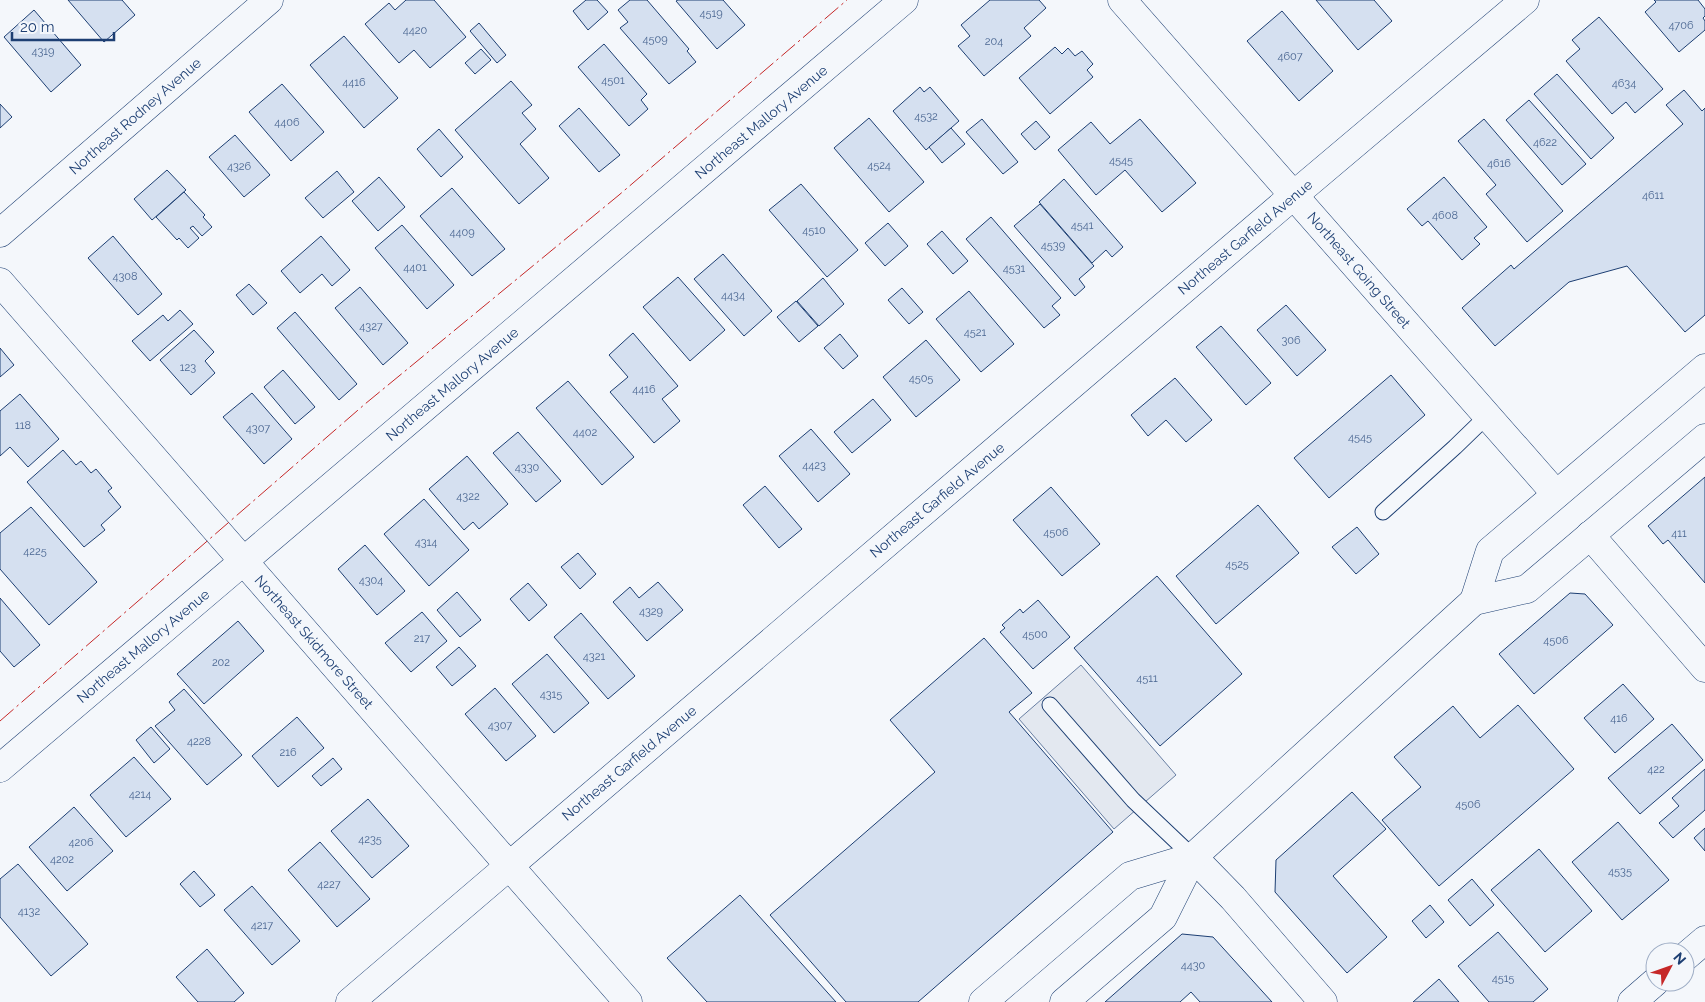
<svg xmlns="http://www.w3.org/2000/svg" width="1705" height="1002" viewBox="0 0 1705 1002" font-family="Raleway,sans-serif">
  <rect width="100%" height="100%" fill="#f4f7fb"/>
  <polygon fill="#e3e8f0" stroke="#687fa3" points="1081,665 1176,775 1114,829 1019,719"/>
  <g fill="#d5e0f0" stroke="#1d3f73">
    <polygon points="68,0 122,0 135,15 104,42"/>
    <polygon points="406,0 434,0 466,37 430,68 414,50 399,63 365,24 389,3 395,10"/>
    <polygon points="586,0 597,0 608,12 588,30 573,11"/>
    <polygon points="630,0 647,0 689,49 687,51 696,62 669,84 620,28 628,22 618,10"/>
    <polygon points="678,0 723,0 745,25 717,49 676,1"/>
    <polygon points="990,0 1039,0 1046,8 1024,28 1031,36 984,76 958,46 970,36 961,25"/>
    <polygon points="1316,0 1374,0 1392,21 1358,50"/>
    <polygon points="1654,0 1698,0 1705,9 1705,16 1703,18 1705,21 1705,30 1679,52 1645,12 1656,2"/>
    <polygon points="34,10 81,65 51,92 4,37"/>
    <polygon points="1282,11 1333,71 1299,101 1247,41"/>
    <polygon points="1599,17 1663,89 1635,113 1626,102 1612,114 1566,61 1580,49 1572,40"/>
    <polygon points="479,23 506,55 497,63 470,31"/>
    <polygon points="344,36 398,98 364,128 310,65"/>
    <polygon points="604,44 647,94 641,100 648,109 629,126 578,67"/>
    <polygon points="1055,47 1062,54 1068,48 1075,56 1082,51 1093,64 1087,70 1093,77 1050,114 1019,78"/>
    <polygon points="481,49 491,60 475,74 465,63"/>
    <polygon points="1557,74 1614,138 1591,159 1534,94"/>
    <polygon points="511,81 532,105 522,113 536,129 520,144 549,178 519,204 455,130"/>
    <polygon points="282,84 324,132 291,161 249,112"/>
    <polygon points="920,87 924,92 930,87 959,121 926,150 893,111"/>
    <polygon points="1684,90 1702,111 1705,108 1705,315 1685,332 1627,266 1569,282 1495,346 1462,308 1511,265 1514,269 1683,124 1666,105"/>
    <polygon points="1529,100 1586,164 1562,185 1506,120"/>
    <polygon points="0,104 12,117 0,128"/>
    <polygon points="579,108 620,155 599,172 559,126"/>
    <polygon points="869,118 924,182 889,212 834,148"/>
    <polygon points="982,119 1018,162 1003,174 966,132"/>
    <polygon points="1140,119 1196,183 1162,212 1125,170 1096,195 1058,150 1091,122 1110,144"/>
    <polygon points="1484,119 1563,211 1527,242 1486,194 1496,185 1458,141"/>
    <polygon points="1036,121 1050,137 1035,150 1021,134"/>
    <polygon points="951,128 965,144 942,163 929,147"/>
    <polygon points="439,129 463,157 441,177 417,149"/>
    <polygon points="235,135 270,175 244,197 209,157"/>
    <polygon points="167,170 186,190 152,220 134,199"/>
    <polygon points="337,171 354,192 323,218 305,198"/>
    <polygon points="379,177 405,207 378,231 352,201"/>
    <polygon points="1444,177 1487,227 1474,238 1480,244 1462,260 1428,221 1422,226 1407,209"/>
    <polygon points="1064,179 1123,247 1112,257 1106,250 1092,263 1039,202"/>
    <polygon points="801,184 858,250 827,277 769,210"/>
    <polygon points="452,188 505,249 472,276 420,216"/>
    <polygon points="184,192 205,215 203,217 212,227 202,236 193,226 190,228 199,238 188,248 179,238 177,240 156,217"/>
    <polygon points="1040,204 1094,266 1079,279 1085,287 1075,296 1014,226"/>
    <polygon points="991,217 1061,298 1052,306 1060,315 1044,328 966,239"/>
    <polygon points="888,223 908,246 885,266 865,243"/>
    <polygon points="402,225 454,285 427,309 375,248"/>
    <polygon points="942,231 968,261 953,274 927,244"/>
    <polygon points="113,236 162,294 138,315 88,258"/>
    <polygon points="321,236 350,270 332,286 322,274 300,293 281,271"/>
    <polygon points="723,254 772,311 744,336 694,279"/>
    <polygon points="678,277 725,330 690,361 643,307"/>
    <polygon points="823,278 844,304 819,326 797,301"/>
    <polygon points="249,284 267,303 253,315 236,295"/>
    <polygon points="360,287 408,343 383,365 335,308"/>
    <polygon points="902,288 923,312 909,324 888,300"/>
    <polygon points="969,291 1014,344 981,372 936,319"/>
    <polygon points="796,301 818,326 799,342 777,317"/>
    <polygon points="1286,305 1326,350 1297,376 1257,330"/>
    <polygon points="180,310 193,324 150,361 132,341 163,315 168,321"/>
    <polygon points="295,312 357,384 339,400 277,328"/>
    <polygon points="1221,326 1271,383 1246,405 1196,347"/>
    <polygon points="194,330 214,352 205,361 215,373 191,395 160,360"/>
    <polygon points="633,333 678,386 662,399 680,421 654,443 610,392 628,377 609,355"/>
    <polygon points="840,334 858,356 843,369 824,348"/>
    <polygon points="926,340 960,380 916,417 883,377"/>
    <polygon points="0,348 14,365 0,377"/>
    <polygon points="283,370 315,407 295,424 264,387"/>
    <polygon points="1391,375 1425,415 1329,498 1294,458"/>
    <polygon points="1175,378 1212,420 1186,442 1166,420 1148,436 1131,415"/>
    <polygon points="568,381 634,457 602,485 536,408"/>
    <polygon points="252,393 292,439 264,464 223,417"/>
    <polygon points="20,394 59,439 28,467 10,447 0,456 0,411"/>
    <polygon points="873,399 891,420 852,453 834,432"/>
    <polygon points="811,429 850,474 818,502 779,456"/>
    <polygon points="518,432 561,481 536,502 493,453"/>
    <polygon points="63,450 76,465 81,461 91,473 96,469 112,488 108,491 121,507 101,525 105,530 84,547 27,482"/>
    <polygon points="467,456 508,504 479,529 473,522 464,530 429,489"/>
    <polygon points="1705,477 1705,583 1668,540 1663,544 1648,526"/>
    <polygon points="765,486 802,529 779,548 743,505"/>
    <polygon points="1051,487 1100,544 1062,576 1013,520"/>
    <polygon points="424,499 469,550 429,586 384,534"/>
    <polygon points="1258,505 1299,553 1216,624 1176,576"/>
    <polygon points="31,507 97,582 49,625 0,569 0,533"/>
    <polygon points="1357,527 1379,554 1356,574 1332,547"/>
    <polygon points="365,545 405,591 377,615 338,569"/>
    <polygon points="578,553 596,574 580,589 561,567"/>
    <polygon points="1157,576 1242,674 1160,746 1074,648"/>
    <polygon points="658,582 683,610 647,641 613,602 630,587 639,598"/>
    <polygon points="528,583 547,605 529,621 510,599"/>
    <polygon points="457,592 481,620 460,637 437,610"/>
    <polygon points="1570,593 1585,594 1613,625 1534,694 1499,654"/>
    <polygon points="0,598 40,645 14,667 0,651"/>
    <polygon points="1038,600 1070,637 1033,669 1000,632 1005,628 1002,625 1020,609 1023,613"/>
    <polygon points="422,612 447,641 411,672 385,643"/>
    <polygon points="581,613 635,676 608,699 554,637"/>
    <polygon points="238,621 264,651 204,704 177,674"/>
    <polygon points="984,638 1032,693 1009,712 1113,832 918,1002 846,1002 770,915 935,772 890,720"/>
    <polygon points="459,647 476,666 452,686 436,667"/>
    <polygon points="547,654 589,703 554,733 512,684"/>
    <polygon points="1623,684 1654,719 1615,753 1584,718"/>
    <polygon points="495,688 536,736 506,761 465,714"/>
    <polygon points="184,689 242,755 207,785 155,726 175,710 169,702"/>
    <polygon points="1518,705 1574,769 1439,886 1382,820 1421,787 1394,757 1453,706 1480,738"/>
    <polygon points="297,717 324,748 278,787 252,756"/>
    <polygon points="1672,724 1703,760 1640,814 1608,778"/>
    <polygon points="151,727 170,749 154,763 136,740"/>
    <polygon points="134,757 171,799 126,837 90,795"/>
    <polygon points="333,758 342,769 321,786 312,776"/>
    <polygon points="1705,769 1705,810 1673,838 1659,823 1679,806 1672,798"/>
    <polygon points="1352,792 1386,829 1333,876 1387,937 1347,973 1275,892 1276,860"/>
    <polygon points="368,799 409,846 372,878 331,831"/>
    <polygon points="74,807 113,851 67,891 29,847"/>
    <polygon points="1618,822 1669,880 1622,920 1572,862"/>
    <polygon points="1705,828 1705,851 1694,838"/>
    <polygon points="320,842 370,899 337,927 288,870"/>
    <polygon points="1539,849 1592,911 1545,952 1491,890"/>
    <polygon points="18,864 88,944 51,976 0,917 0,879"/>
    <polygon points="194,871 215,895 200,907 180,884"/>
    <polygon points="1472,879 1494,905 1470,926 1448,900"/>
    <polygon points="252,886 300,941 272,965 224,910"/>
    <polygon points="740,895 836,1002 707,1002 667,958"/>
    <polygon points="1430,905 1444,922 1426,938 1412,921"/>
    <polygon points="1498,932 1548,989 1533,1002 1489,1002 1458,966"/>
    <polygon points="1182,934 1213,937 1272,1002 1200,1002 1191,992 1180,1002 1105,1002"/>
    <polygon points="207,949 244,993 234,1002 198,1002 176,977"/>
    <polygon points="1439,979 1459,1002 1413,1002"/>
  </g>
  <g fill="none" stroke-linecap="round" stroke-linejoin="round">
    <defs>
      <g id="lane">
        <polyline points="1383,512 1455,447 1487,416"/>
        <polyline points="1050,705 1133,800 1193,857"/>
      </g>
      <g id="street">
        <polyline points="1122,0 1556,494"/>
        <polyline points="0,233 269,0"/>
        <polyline points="1590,535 1705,668"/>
        <polyline points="0,768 904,0"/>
        <polyline points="1685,957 1705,940"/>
        <polyline points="350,1002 1294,195 1525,0"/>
        <polyline points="1632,1002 1655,982"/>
      </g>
      <g id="secondary">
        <polyline points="0,282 628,1002"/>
        <polyline points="1193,857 1233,898 1323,1002"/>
      </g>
      <g id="primary">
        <polyline points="1474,601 1490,551 1705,368"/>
        <polyline points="983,1002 1130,876 1193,857"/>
        <polyline points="1064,1002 1163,917 1193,857 1474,601 1527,589 1705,438"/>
      </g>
    </defs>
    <use href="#lane" stroke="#1d3f73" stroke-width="17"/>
    <use href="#street" stroke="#1d3f73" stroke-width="29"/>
    <use href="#secondary" stroke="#1d3f73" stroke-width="29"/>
    <use href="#primary" stroke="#1d3f73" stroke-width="29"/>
    <use href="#lane" stroke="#f4f7fb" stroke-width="15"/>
    <use href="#street" stroke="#f4f7fb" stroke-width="28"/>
    <use href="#secondary" stroke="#f4f7fb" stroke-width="28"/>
    <use href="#primary" stroke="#f4f7fb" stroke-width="28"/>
    <polyline stroke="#c62828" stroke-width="1" stroke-dasharray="18 4 2.5 4" stroke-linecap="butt" points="0,721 365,404 619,195 847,0"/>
  </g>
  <g text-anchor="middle" stroke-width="4" stroke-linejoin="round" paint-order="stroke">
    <g font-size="11" fill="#4b6792">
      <text x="711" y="17">4519</text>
      <text x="1681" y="29">4706</text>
      <text x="415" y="34">4420</text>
      <text x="655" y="43">4509</text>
      <text x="994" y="45">204</text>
      <text x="43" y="55">4319</text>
      <text x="1290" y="60">4607</text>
      <text x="613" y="84">4501</text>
      <text x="354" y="86">4416</text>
      <text x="1624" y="87">4634</text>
      <text x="926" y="120">4532</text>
      <text x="287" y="126">4406</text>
      <text x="1545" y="146">4622</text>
      <text x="1121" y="164">4545</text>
      <text x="1499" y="167">4616</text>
      <text x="879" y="169">4524</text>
      <text x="239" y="170">4326</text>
      <text x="1653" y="199">4611</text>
      <text x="1445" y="219">4608</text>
      <text x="1082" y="229">4541</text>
      <text x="814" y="234">4510</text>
      <text x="462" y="236">4409</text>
      <text x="1053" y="249">4539</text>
      <text x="415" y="271">4401</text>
      <text x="1014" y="272">4531</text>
      <text x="125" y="280">4308</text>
      <text x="733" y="299">4434</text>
      <text x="371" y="330">4327</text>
      <text x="975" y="336">4521</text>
      <text x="1291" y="344">306</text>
      <text x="188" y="371">123</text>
      <text x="921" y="382">4505</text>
      <text x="644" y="393">4416</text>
      <text x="23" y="429">118</text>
      <text x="258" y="432">4307</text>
      <text x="585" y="436">4402</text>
      <text x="1360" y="441">4545</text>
      <text x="814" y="469">4423</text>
      <text x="527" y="471">4330</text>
      <text x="468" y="500">4322</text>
      <text x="1056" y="536">4506</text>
      <text x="1679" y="537">411</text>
      <text x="426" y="546">4314</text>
      <text x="35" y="555">4225</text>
      <text x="1237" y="568">4525</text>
      <text x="371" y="584">4304</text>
      <text x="651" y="615">4329</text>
      <text x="1035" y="638">4500</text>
      <text x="422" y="642">217</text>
      <text x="1556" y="644">4506</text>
      <text x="594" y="660">4321</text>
      <text x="221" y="666">202</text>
      <text x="1147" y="682">4511</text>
      <text x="551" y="698">4315</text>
      <text x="1619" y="722">416</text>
      <text x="500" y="729">4307</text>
      <text x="199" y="745">4228</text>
      <text x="288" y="756">216</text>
      <text x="1656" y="773">422</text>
      <text x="140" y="798">4214</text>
      <text x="1468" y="808">4506</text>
      <text x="370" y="843">4235</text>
      <text x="81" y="846">4206</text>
      <text x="62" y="863">4202</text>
      <text x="1620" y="875">4535</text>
      <text x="329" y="888">4227</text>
      <text x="29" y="915">4132</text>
      <text x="262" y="929">4217</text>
      <text x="1193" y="969">4430</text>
      <text x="1503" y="982">4515</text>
    </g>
    <g font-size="14" fill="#1d3f73" stroke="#f4f7fb">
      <text transform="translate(135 116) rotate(-41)" y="5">Northeast Rodney Avenue</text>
      <text transform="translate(761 122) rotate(-40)" y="5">Northeast Mallory Avenue</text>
      <text transform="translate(1245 237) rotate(-40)" y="5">Northeast Garfield Avenue</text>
      <text transform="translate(1359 270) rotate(49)" y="5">Northeast Going Street</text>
      <text transform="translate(452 384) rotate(-40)" y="5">Northeast Mallory Avenue</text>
      <text transform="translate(937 500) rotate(-40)" y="5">Northeast Garfield Avenue</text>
      <text transform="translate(314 642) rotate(49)" y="5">Northeast Skidmore Street</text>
      <text transform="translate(143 646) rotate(-40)" y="5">Northeast Mallory Avenue</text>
      <text transform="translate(629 763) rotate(-40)" y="5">Northeast Garfield Avenue</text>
    </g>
  </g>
  <g transform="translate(1670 967) rotate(49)"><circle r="24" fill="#f4f7fb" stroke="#9eadc5"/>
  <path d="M0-4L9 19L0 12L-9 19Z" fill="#c62828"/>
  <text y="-8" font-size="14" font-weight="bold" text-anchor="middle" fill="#1d3f73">N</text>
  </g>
  <path d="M12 32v8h102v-8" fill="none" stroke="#1d3f73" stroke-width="2.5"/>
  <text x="20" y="32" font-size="15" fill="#1d3f73" stroke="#f4f7fb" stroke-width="4" paint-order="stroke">20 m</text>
</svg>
